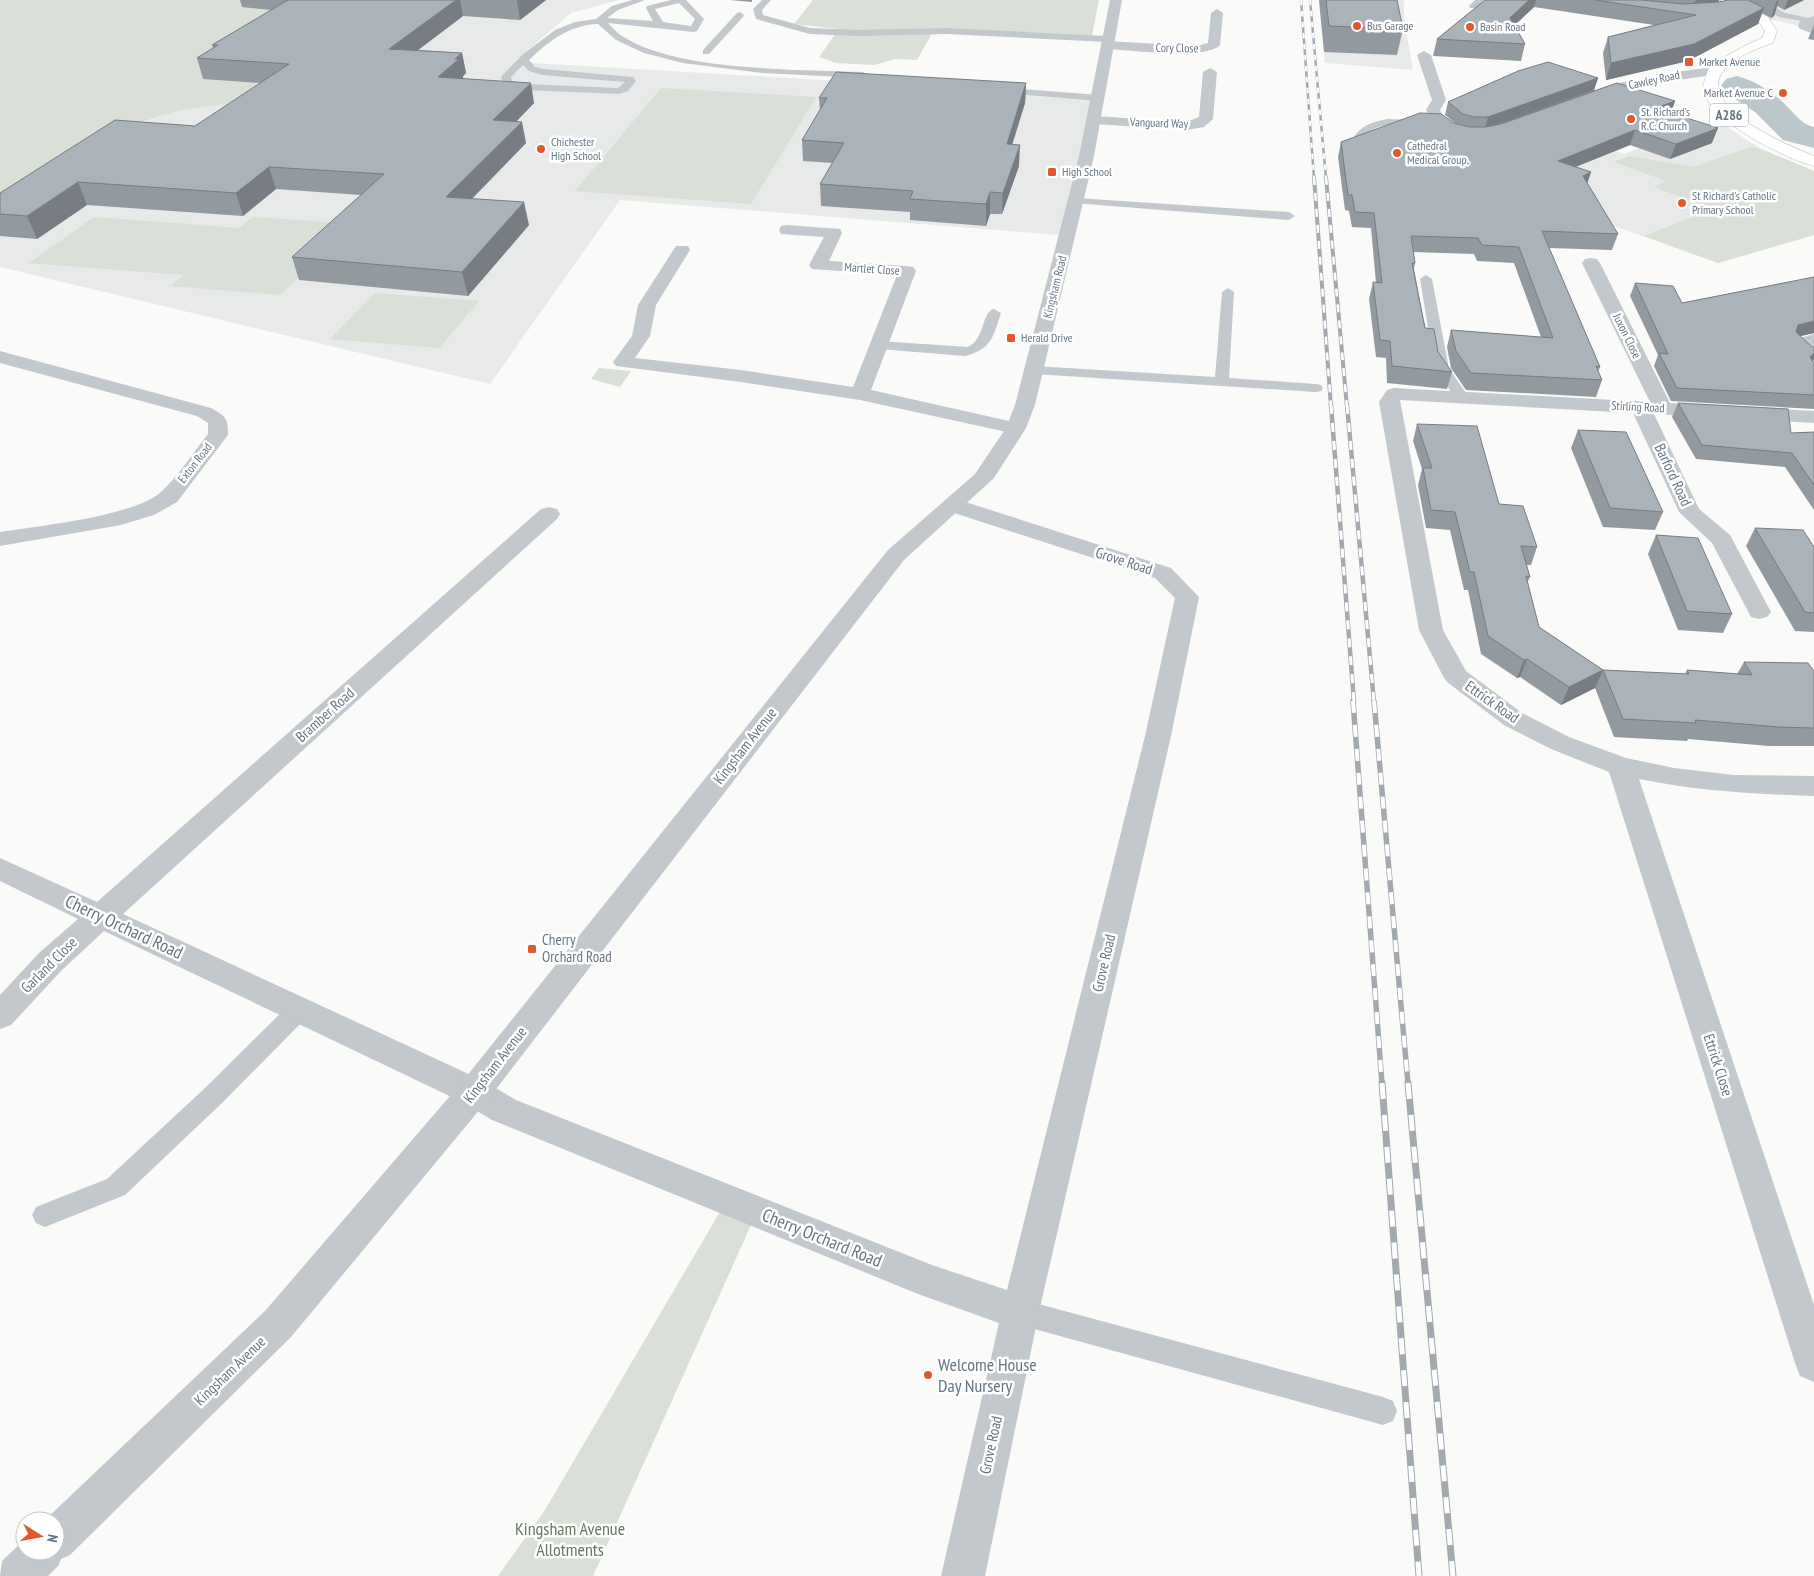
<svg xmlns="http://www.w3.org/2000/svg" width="1814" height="1576" viewBox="0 0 1814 1576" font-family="'PT Sans Narrow',sans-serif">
  <rect width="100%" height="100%" fill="#fafaf8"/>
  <g fill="#e8e9e9">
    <polygon points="0,0 619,0 571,13 514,62 857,82 1095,99 1059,235 620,200 490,384 0,267"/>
    <polygon points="1319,0 1404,0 1404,19 1413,70 1325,63"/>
    <polygon points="1726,0 1814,0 1814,30 1775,20 1764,20"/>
    <polygon points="1721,123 1761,149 1814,171 1814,235 1718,263 1437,163 1572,136 1624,154 1702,124"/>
  </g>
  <g fill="#dadfd7">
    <path d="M0 0H254L280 9 204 79 239 81 275 70 247 104C208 104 171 109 135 125L0 214Z"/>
    <polygon points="813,0 1099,0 1092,36 935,28 917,60 896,59 874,65 836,63 819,57 839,29 794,24"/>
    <polygon points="661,88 816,97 751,204 575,191"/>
    <polygon points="1751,147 1761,149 1814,171 1814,235 1718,263 1644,236 1714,209 1654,187 1666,181 1614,162 1629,156 1694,167"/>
    <polygon points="94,217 239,228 253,217 355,224 280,295 171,286 183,275 29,263"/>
    <polygon points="375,293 479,301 439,348 330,339"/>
    <polygon points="599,368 631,371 620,387 591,379"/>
    <polygon points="721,1210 751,1225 593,1576 498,1576 545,1510"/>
  </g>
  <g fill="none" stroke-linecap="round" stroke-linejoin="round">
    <path fill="#bbc7cb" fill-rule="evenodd" d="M1737 76C1752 80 1766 88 1778 98 1790 107 1799 124 1814 127V148L1783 140 1755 112 1726 93 1721 86 1726 79Z"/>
    <defs>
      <path id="primary" d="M1720 0H1735L1768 17 1777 31 1773 43C1655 82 1755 132 1814 156V166C1786 159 1721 126 1707 99 1705 95 1704 89 1703 85L1708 70 1714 63 1746 45 1762 38 1765 31 1759 22Z"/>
    </defs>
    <use href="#primary" stroke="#b5babe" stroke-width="1"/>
    <g fill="#c3c8cc" fill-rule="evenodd">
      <path d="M632 0H645L618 10 607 18 653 21 646 8 647 6 671 0H686L704 19 697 31 694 32 608 23C613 28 617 33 622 36 678 72 797 69 863 72L868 75 863 78 762 73 683 63 644 53 616 40 598 24C569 25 549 41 529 60L535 67 543 69 633 77 636 81 628 91 619 94 524 90 504 85 501 77 522 55 555 30 575 22 596 19 612 6ZM679 3 695 19 691 26 663 22 655 9ZM523 65 529 71 542 75 625 82 618 88 524 84 512 81 511 77Z"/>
      <polygon points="762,0 771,0 762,10 763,15 810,28 858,30 946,28 1107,36 1112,39 1107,42 946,34 858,36 810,34 756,19 753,9"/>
      <polygon points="1475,0 1484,0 1476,8 1470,8 1469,6"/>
      <polygon points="1761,0 1769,0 1768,3 1785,13 1814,19 1814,23 1779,17 1760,6 1759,4"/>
      <polygon points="740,12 744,15 743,17 709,54 703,54 703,50 737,13"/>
      <polygon points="998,87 1099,95 1104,98 1099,101 994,92 993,90"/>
      <path d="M1387 119 1423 120 1428 123 1423 126C1408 125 1388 122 1374 129 1367 132 1365 139 1358 141L1353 138C1362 125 1372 122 1387 119Z"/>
      <polygon points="1077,198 1289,212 1295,216 1289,220 1073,203 1071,201 1073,199"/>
      <polygon points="1426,275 1432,279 1449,369 1469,397 1467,400 1457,400 1435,369 1420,279"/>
      <polygon points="1228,288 1234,292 1229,378 1316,384 1321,385 1323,388 1321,391 1316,392 1034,374 1027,370 1034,366 1215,377 1222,292"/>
      <path d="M994 309 1001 313C993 337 992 349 965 356L879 349 872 345 879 341 968 347C986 338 981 312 994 309Z"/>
      <polygon points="299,1001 307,1003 311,1010 307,1017 223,1102 125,1195 45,1227 36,1223 32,1215 36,1207 107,1179 205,1088 291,1003"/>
      <polygon points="1020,1299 1383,1397 1393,1401 1397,1411 1393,1421 1383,1425 1020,1325 1010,1321 1006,1312 1010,1303"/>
    </g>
    <g fill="#c3c8cc" fill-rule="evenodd">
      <path d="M1217 9 1223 13 1220 45C1207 60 1129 50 1107 49L1101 45 1107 41 1197 46 1208 43 1211 13Z"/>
      <polygon points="1814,16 1814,34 1800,29 1798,26 1800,21"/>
      <path d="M1424 51 1431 55 1446 100 1440 110C1450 130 1460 124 1469 135L1467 138C1448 143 1433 125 1426 110L1432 100 1417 55Z"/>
      <path d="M1714 67 1721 71 1719 74 1651 84 1591 101 1584 97C1595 83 1693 69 1714 67Z"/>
      <polygon points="1210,68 1217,72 1213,119 1204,127 1186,130 1094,124 1089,123 1087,120 1089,117 1094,116 1186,122 1199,117 1203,72"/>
      <polygon points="787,225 840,229 842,233 829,261 907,266 913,267 916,271 871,390 1023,424 1026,428 1023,432 1016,434 860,400 741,382 616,366 613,362 632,336 638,305 676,246 688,246 690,250 656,305 650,336 635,358 741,370 853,387 897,275 812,269 809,265 824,237 781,234 779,230 781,226"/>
      <path d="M1591 258 1597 259 1600 263 1670 403 1814 411V423L1654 414 1699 509 1730 535 1771 612 1767 617 1759 619 1751 617 1712 543 1679 512 1633 413 1400 400 1443 630 1466 671 1522 713 1569 737 1626 758 1674 768 1734 775 1814 776V796C1754 794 1698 791 1639 779L1814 1305V1382L1800 1376 1795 1363 1609 772 1551 749 1504 725 1447 682 1443 676 1419 630 1379 402 1387 390 1394 388 1650 402 1582 263 1585 259Z"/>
      <polygon points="1814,334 1814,361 1807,359 1791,344 1793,340"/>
      <path d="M0 351 211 408C226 417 228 417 228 435L177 502 154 515 121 525 0 546V532C38 526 137 516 162 491 179 475 193 453 208 434V423L197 416 0 363Z"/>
      <polygon points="953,498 1171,568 1199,597 1171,736 1039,1312 985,1576 941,1576 999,1323 918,1294 492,1120 462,1102 104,931 61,971 11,1025 0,1029 0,995 39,953 78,919 0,881 0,858 97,902 541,509 549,507 557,509 560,514 557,519 123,914 486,1082 516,1100 932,1265 1007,1290 1145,736 1175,598 1155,578 945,510 942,505 945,500"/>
    </g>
    <polygon fill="#c3c8cc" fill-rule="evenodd" points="1110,0 1122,0 1094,156 1035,405 1026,428 994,478 904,560 486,1102 291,1337 70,1555 61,1559 58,1566 48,1576 0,1576 2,1561 25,1539 25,1551 55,1551 55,1521 44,1521 265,1311 462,1082 888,550 975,474 1006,428 1015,405 1079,156"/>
    <use href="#primary" fill="#fff" fill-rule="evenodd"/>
    <defs>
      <g id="rail-far4">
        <polyline points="1301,0 1314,178"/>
        <polyline points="1310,0 1326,178"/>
      </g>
      <g id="rail-far3">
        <polyline points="1314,177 1331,407"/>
        <polyline points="1326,177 1347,407"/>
      </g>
      <g id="rail-far2">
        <polyline points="1331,405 1354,702"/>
        <polyline points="1347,405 1374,702"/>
      </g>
      <g id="rail-far1">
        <polyline points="1353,701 1382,1084"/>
        <polyline points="1374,701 1408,1084"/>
      </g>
      <g id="rail">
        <polyline points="1382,1083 1419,1576"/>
        <polyline points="1408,1083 1453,1576"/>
      </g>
    </defs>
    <use href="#rail-far4" stroke="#a2aab0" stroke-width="2.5"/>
    <use href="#rail-far3" stroke="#a2aab0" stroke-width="4"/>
    <use href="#rail-far2" stroke="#a2aab0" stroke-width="4.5"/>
    <use href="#rail-far1" stroke="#a2aab0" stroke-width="5.5"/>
    <use href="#rail" stroke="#a2aab0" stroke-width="7"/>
    <use href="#rail-far4" stroke="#fff" stroke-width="2" stroke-dasharray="5.5" stroke-linecap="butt"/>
    <use href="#rail-far3" stroke="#fff" stroke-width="2.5" stroke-dasharray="8" stroke-linecap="butt"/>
    <use href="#rail-far2" stroke="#fff" stroke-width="3" stroke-dasharray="9" stroke-linecap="butt"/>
    <use href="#rail-far1" stroke="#fff" stroke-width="4" stroke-dasharray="12" stroke-linecap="butt"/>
    <use href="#rail" stroke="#fff" stroke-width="5" stroke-dasharray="16" stroke-linecap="butt"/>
  </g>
  <g fill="#929a9f">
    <polygon points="240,0 546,0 520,20 463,16 418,50 462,53 466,73 463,76 463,78 534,103 517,121 526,143 472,199 529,225 468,296 299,280 292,257 361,195 276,189 243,216 87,205 37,239 0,236 0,193 195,126 261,83 203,79 197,58 213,48 212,45 271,10 242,7"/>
    <polygon points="730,0 752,0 752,2"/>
    <polygon points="1319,0 1397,0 1403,29 1397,55 1324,52"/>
    <polygon points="1485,0 1719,0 1718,2 1728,0 1804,0 1784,10 1777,6 1774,16 1771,18 1762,13 1758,24 1688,61 1606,80 1603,53 1608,37 1654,25 1534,7 1515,25 1525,44 1521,61 1433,56 1437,39"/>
    <polygon points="1814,25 1814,40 1808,39"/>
    <polygon points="1598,78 1594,90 1675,101 1671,113 1712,143 1670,159 1630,145 1575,167 1591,172 1587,183 1618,234 1612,250 1549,248 1600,367 1598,372 1602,380 1596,397 1466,390 1451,368 1447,347 1451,330 1541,337 1514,263 1477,261 1474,254 1413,252 1415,263 1414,269 1425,328 1438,352 1452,372 1447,389 1387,383 1386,358 1376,357 1369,299 1373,282 1376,283 1371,228 1352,227 1349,211 1345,210 1338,157 1341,142 1455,123 1445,115 1448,102"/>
    <polygon points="1026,83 1025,103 1012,144 1019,166 1002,214 990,214 986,226 910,220 910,212 821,206 820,184 833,163 803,161 802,140 820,110 819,98"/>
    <polygon points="1814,277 1814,333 1800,336 1814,359 1813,361 1814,363 1814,409 1671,401 1654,366 1658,355 1630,296 1635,283 1682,303"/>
    <polygon points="1678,403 1791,433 1814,432 1814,510 1785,467 1696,459 1672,417"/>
    <polygon points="1417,424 1499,504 1537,547 1531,565 1526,565 1530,577 1527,583 1539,627 1603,670 1685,674 1687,670 1737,674 1744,662 1814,671 1814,746 1769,746 1688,739 1687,741 1614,737 1595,688 1561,705 1520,677 1517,678 1481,654 1468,590 1464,590 1450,530 1426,528 1418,485 1422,469 1413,441"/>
    <polygon points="1578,430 1663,512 1655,530 1603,527 1571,448"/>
    <polygon points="1755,528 1814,547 1814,632 1795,631 1746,546"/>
    <polygon points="1656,535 1732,614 1723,633 1678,630 1648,554"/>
  </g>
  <g fill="#777d82">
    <polygon points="456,0 460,0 463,16 393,69 389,49"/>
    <polygon points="518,0 546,0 520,20 517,1"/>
    <polygon points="1529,0 1536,0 1534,7 1506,33 1510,18"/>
    <polygon points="1696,0 1719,0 1717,6 1692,10"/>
    <polygon points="1779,0 1774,16 1771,18 1776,2"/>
    <polygon points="1788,0 1804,0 1784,10"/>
    <polygon points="1764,8 1758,24 1688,61 1606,80 1611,63"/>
    <polygon points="462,53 466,73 463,76 463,80 438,77 455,59"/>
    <polygon points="1598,78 1594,90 1485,129 1488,117"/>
    <polygon points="531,83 534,103 497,141 493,120"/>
    <polygon points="1026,83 1025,103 1006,165 1007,144"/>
    <polygon points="1675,101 1670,115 1656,108"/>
    <polygon points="522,122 526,143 451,220 446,197"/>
    <polygon points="1718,128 1712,143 1670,159 1676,144"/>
    <polygon points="1635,130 1630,145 1553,176 1558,161"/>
    <polygon points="1020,145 1019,166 1002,214 1003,193"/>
    <polygon points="269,167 276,189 243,216 236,193"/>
    <polygon points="1591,172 1586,187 1583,176"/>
    <polygon points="78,182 87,205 37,239 27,216"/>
    <polygon points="990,192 990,214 986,226 986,204"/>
    <polygon points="524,202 529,225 468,296 462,272"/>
    <polygon points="1814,321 1814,333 1792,338 1798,325"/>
    <polygon points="1814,353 1814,359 1812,362 1810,357"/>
    <polygon points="1527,659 1520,677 1517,678 1524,660"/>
    <polygon points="1603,670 1595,688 1561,705 1569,687"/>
  </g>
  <g fill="#aab3b9" stroke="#777d82">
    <polygon points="288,0 456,0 389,49 462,53 455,59 459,59 438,77 531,83 493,120 522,122 446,197 524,202 462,272 292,257 384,174 269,167 236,193 78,182 27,216 0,214 0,193 115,120 195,126 289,64 197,58 218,45 212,45"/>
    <polygon points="1326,0 1397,0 1403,29 1329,26"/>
    <polygon points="1485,0 1529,0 1510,18 1525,44 1437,39"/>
    <polygon points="1595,0 1642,0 1682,4 1719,2 1728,0 1748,0 1764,8 1694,44 1611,63 1608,37 1696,15"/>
    <polygon points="1548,62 1598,78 1488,117 1474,117 1463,114 1448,102 1518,71"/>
    <polygon points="836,72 1026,83 1007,144 1020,145 1003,193 990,192 986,204 910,199 913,191 820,184 844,143 802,140 827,98 819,98"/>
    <polygon points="1617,83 1675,101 1656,108 1718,128 1676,144 1635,130 1558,161 1591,172 1583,176 1618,234 1542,231 1600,367 1596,366 1602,380 1471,373 1456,351 1451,330 1553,338 1519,247 1482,245 1478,238 1411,236 1415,263 1412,263 1425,328 1434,329 1438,352 1452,372 1392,366 1390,341 1380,340 1373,282 1382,283 1374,213 1355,212 1352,195 1348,195 1341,142 1420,113 1441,114 1454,123 1469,127 1485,127 1501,124"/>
    <polygon points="1814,277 1814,321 1798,325 1796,332 1812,347 1814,348 1814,353 1810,357 1814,363 1814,395 1677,388 1659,353 1668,354 1635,283 1673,286 1682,303"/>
    <polygon points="1678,403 1788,409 1791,433 1814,432 1814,485 1792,453 1702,445"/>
    <polygon points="1417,424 1477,426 1499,504 1523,506 1537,547 1521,546 1530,577 1526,576 1539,627 1603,670 1689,674 1687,670 1752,675 1744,662 1808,663 1814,671 1814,728 1779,727 1695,720 1696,723 1623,719 1603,670 1569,687 1527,659 1524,660 1488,636 1474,572 1470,572 1455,512 1431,510 1423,468 1432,468"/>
    <polygon points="1578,430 1626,432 1663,512 1610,508"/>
    <polygon points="1755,528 1803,530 1814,547 1814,613 1805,612"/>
    <polygon points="1656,535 1698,538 1732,614 1687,611"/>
  </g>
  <g fill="#e4572e" stroke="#fff" stroke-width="2">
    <circle cx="1357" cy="26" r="5"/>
    <circle cx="1470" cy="27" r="5"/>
    <rect x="1684" y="57" width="10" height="10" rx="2.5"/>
    <circle cx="1783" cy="93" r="5"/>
    <circle cx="1631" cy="119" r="5"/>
    <circle cx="541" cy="149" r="5"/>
    <circle cx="1397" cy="153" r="5"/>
    <rect x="1047" y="167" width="10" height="10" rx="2.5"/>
    <circle cx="1682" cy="203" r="5"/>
    <rect x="1006" y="333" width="10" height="10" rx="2.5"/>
    <rect x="527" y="944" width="10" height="10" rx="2.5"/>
    <circle cx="928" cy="1375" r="5"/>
  </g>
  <g text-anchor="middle" stroke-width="5" stroke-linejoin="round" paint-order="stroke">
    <g font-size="12" fill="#657683" stroke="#fff" text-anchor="start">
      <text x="1367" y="30">Bus Garage</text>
      <text x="1480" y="31">Basin Road</text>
      <text x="1699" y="66">Market Avenue</text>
      <text x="1773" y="97" text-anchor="end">Market Avenue C</text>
      <text x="1641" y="116">St. Richard's<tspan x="1641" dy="14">R.C. Church</tspan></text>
      <text x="551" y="146">Chichester<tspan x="551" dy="14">High School</tspan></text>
      <text x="1407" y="150">Cathedral<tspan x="1407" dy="14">Medical Group.</tspan></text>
      <text x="1062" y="176">High School</text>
      <text x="1692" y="200">St Richard's Catholic<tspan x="1692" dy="14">Primary School</tspan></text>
      <text x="1021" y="342">Herald Drive</text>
    </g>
    <g font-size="12" fill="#657683" stroke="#fff">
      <text transform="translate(1177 48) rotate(1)" y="4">Cory Close</text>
      <text transform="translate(1654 80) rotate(-12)" y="4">Cawley Road</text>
      <text transform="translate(1159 123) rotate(2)" y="4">Vanguard Way</text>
      <text transform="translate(872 269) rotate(4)" y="4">Martlet Close</text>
      <text transform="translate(1055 287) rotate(-76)" y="4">Kingsham Road</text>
      <text transform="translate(1627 336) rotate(64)" y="4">Juxon Close</text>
      <text transform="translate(1638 407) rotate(3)" y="4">Stirling Road</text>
      <text transform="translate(195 463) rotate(-52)" y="4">Exton Road</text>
    </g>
    <rect fill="#fff" stroke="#939fa8" stroke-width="1" x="1710" y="103.5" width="38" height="23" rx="4"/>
    <g font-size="14" font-weight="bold" fill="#657683">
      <text x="1729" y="120">A286</text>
    </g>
    <g font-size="15" fill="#657683" stroke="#fff">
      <text transform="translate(1673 475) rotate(65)" y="5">Barford Road</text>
      <text transform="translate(1124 561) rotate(18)" y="5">Grove Road</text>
      <text transform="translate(1492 702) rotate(35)" y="5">Ettrick Road</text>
      <text transform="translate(325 715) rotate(-42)" y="5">Bramber Road</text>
      <text transform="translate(745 746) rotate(-52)" y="5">Kingsham Avenue</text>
      <text transform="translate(1104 963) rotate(-77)" y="5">Grove Road</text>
      <text transform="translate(49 965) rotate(-45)" y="5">Garland Close</text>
      <text transform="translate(495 1065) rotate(-52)" y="5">Kingsham Avenue</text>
      <text transform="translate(1718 1065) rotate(72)" y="5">Ettrick Close</text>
      <text transform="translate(230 1371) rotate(-44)" y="5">Kingsham Avenue</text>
      <text transform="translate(991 1445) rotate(-78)" y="5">Grove Road</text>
    </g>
    <g font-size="15" fill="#657683" stroke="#fff" text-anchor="start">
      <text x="542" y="945">Cherry<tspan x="542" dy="17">Orchard Road</tspan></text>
    </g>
    <g font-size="18" fill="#657683" stroke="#fff">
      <text transform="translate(124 927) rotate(25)" y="6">Cherry Orchard Road</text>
      <text transform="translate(822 1238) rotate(22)" y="6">Cherry Orchard Road</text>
    </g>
    <g font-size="18" fill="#657683" stroke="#fff" text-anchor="start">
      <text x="938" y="1371">Welcome House<tspan x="938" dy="21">Day Nursery</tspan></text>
    </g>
    <g font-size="18" fill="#687a64" stroke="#fff">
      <text x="570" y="1535">Kingsham Avenue<tspan x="570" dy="21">Allotments</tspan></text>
    </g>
  </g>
  <g transform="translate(40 1536) rotate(101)"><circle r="24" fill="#ffffff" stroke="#c1c8cd"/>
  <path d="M0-4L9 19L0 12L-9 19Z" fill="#e4572e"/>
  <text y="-8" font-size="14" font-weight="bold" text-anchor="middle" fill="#657683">N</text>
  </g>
</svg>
